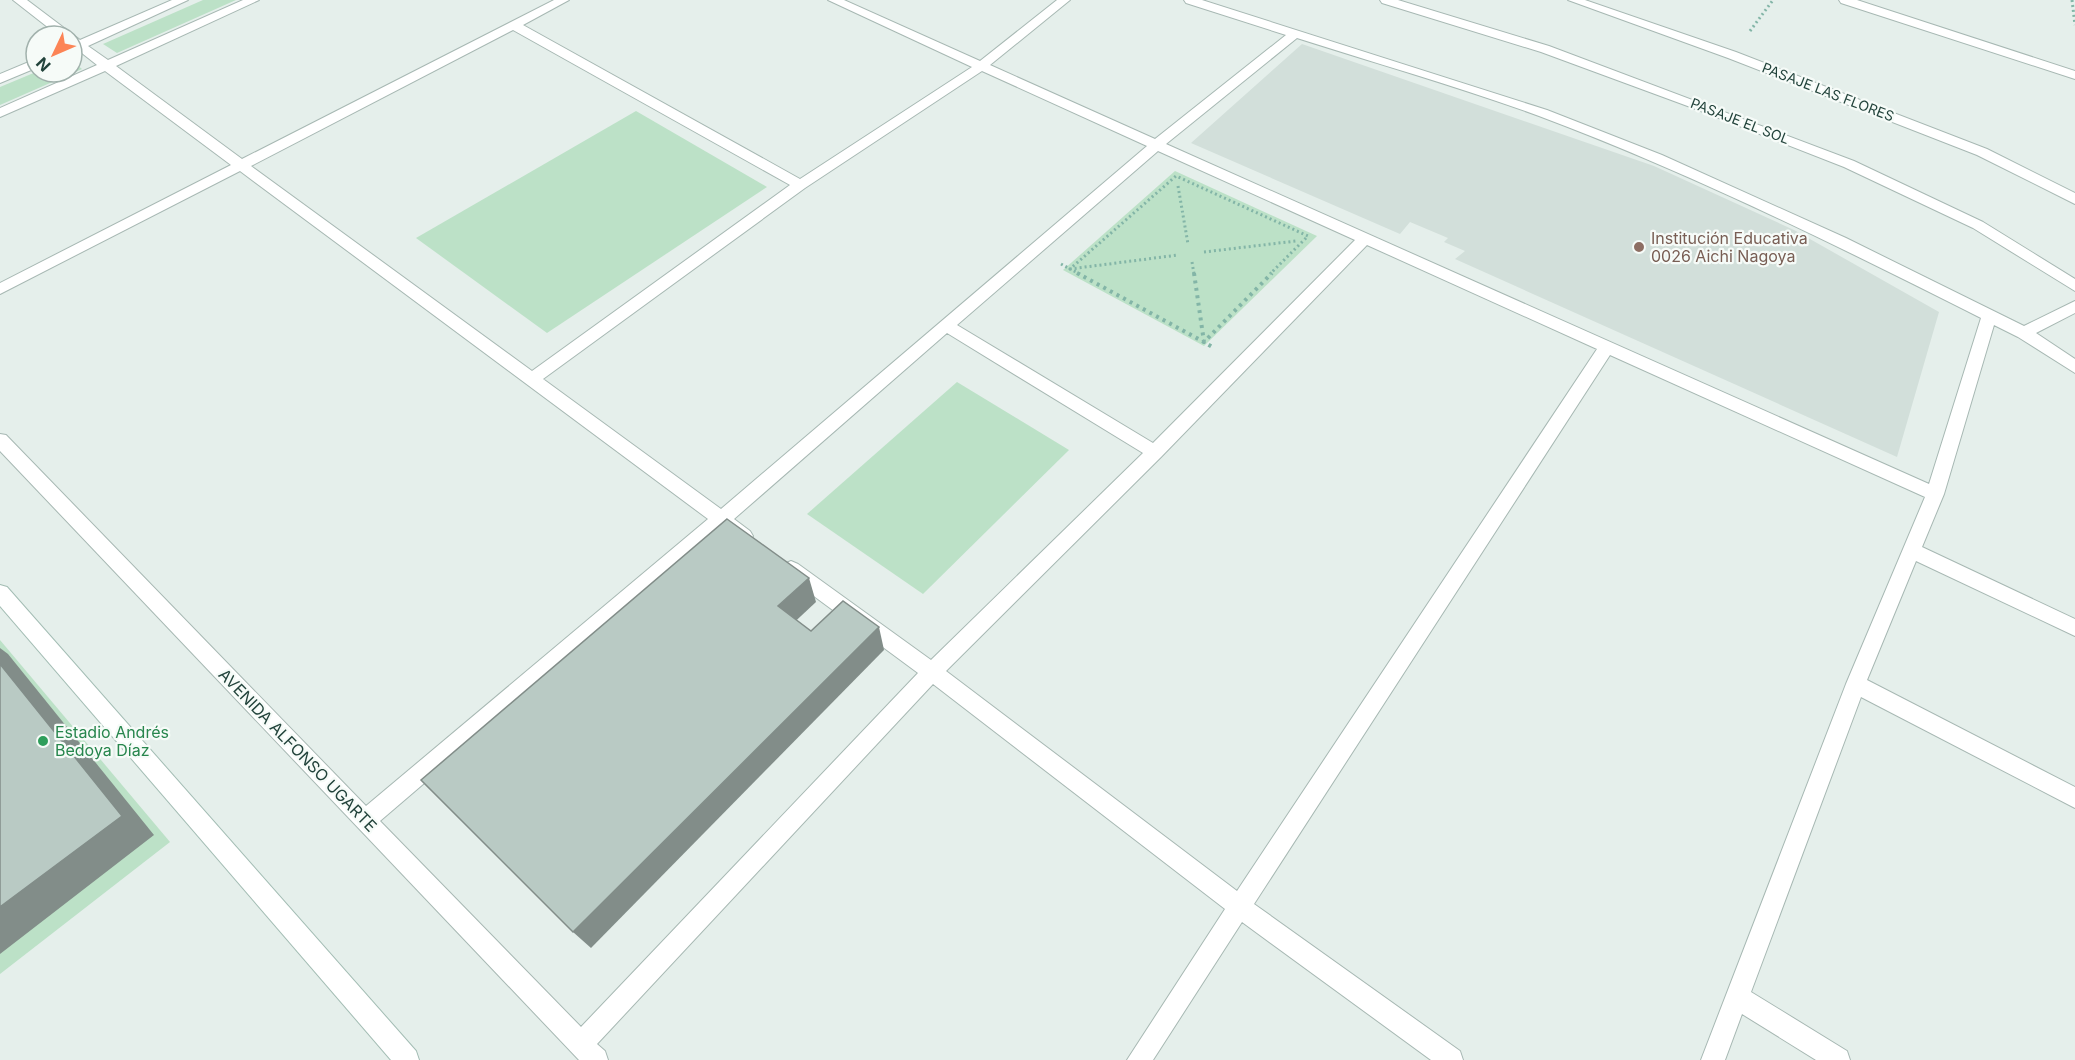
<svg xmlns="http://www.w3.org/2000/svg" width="2075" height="1060" viewBox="0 0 2075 1060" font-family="Inter,sans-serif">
  <rect width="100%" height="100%" fill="#e5efeb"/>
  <polygon fill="#d2dfda" points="1302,44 1654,166 1794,230 1939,312 1897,457 1455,259 1465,251 1444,242 1448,238 1410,222 1400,234 1191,143"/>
  <g fill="#bce1c7">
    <polygon points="203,0 236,0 117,53 103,44"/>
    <polygon points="72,61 82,69 0,105 0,87 36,72 72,72"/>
    <polygon points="636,111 767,187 547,333 416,238"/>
    <polygon points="1175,171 1317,236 1204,346 1063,270"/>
    <polygon points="957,382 1069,450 923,594 807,514"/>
    <polygon points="0,640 170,842 0,974"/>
  </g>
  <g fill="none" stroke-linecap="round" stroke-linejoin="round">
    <defs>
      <g id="street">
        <path d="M13 0H27L80 40 172 0H188L88 46 108 60 243 0H259L116 66 242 159 554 0H569L523 25 800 179 972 67 828 0H844L980 61 1057 0H1070L990 65 1155 139 1286 35 1186 3 1184 0H1202L1547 110 1662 155 1846 238 2024 326 2075 301V313L2036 333 2075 359V373L2018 337 1994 325 1944 494 1922 547 2075 619V636L1916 561 1867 680 2075 787V808L1861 697 1751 992 1847 1051 1850 1060H1816L1742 1014 1725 1060H1701L1846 684 1925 497 1610 355 1254 904 1460 1051 1463 1060H1431L1242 922 1153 1060H1127L1225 909 933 684 597 1044 605 1051 608 1060H579L0 451V434L6 435 366 806 708 519 240 171 0 294V283L231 165 105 71 0 117V108L97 65 78 50 72 52V36H59ZM513 30 790 185 532 371 251 166ZM1297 38C1378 64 1460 87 1539 116 1691 173 1836 245 1981 318L1929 484 1166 144ZM982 71 1147 146 721 509 543 379 805 188ZM1158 151 1355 240 1153 443 957 325ZM1367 245 1597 349 1237 891 946 671 1161 457ZM947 333 1143 453 931 660 798 564 791 561 784 564 782 569 784 574 918 673 581 1027 380 821 721 529C731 536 739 545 750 541L753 536 750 531 734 519Z"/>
        <polygon points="1380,0 1398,0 1549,46 1854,161 1983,222 2075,279 2075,291 1973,228 1844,167 1693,108 1541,52 1382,3"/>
        <polygon points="1568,0 1585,0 1736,52 1987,149 2075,193 2075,204 1977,155 1728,58"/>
        <polygon points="1839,0 1857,0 2075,71 2075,79 1841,3"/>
        <polygon points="36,59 36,68 0,83 0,74"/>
      </g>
      <polygon id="secondary" points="0,585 7,587 416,1051 419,1060 391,1060 0,606"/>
    </defs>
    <use href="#street" stroke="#a7b8b3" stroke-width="2"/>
    <use href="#secondary" stroke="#a2bcb3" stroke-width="2"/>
    <g stroke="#83b5a7" stroke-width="3" stroke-dasharray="2 3" stroke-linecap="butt">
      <polyline points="2072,0 2075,25"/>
      <polyline points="1750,31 1773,0"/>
      <polyline points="1178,186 1188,244"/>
      <polyline points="1204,252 1296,241"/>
      <polyline points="1192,262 1194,274"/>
      <polyline points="1061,264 1070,269 1178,255"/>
      <polyline points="1080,274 1070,269 1176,176 1308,236 1270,274"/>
    </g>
    <g stroke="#83b5a7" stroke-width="4" stroke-dasharray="3 4.5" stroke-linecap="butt">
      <polyline points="1077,273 1204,342 1272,273"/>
      <polyline points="1194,273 1204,342 1214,348"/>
    </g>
    <use href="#street" fill="#fff" fill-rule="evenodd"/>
    <use href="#secondary" fill="#fff" fill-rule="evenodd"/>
  </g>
  <g fill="#828d89">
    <polygon points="809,578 816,602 786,630 778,606"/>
    <polygon points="879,627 884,650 591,948 573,932"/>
    <polygon points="0,648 8,654 154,835 0,954"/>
  </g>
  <g fill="#b9cac4" stroke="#828d89" stroke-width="1.5">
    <polygon points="727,519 809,578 778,606 811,631 843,601 879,627 573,932 421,780"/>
    <polygon points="0,664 122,816 0,907"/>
  </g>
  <circle fill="#8d6e63" stroke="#f6fbf8" stroke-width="2" cx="1639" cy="247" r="6"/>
  <circle fill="#2e9e5b" stroke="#f6fbf8" stroke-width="2" cx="43" cy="741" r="6"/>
  <g text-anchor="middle" stroke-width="4.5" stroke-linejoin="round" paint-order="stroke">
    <g font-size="14" fill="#22433b" stroke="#f6fbf8">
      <text transform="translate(1828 92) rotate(21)" y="5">PASAJE LAS FLORES</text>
      <text transform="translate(1740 121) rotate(21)" y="5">PASAJE EL SOL</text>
    </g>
    <g font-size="16" fill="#785e54" stroke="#f6fbf8" text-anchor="start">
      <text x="1651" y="244">Institución Educativa<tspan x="1651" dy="18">0026 Aichi Nagoya</tspan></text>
    </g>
    <g font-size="16" fill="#27864d" stroke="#f6fbf8" text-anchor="start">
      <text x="55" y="738">Estadio Andrés<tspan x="55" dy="18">Bedoya Díaz</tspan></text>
    </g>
    <g font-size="16" fill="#22433b" stroke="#f6fbf8">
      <text transform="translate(298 750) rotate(46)" y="6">AVENIDA ALFONSO UGARTE</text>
    </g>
  </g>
  <g transform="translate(54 54) rotate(226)"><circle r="28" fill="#f6fbf8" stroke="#a1b1ac" stroke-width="1.5"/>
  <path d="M0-4.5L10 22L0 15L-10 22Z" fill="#fc8456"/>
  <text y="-9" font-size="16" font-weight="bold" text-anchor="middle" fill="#22433b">N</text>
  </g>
</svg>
